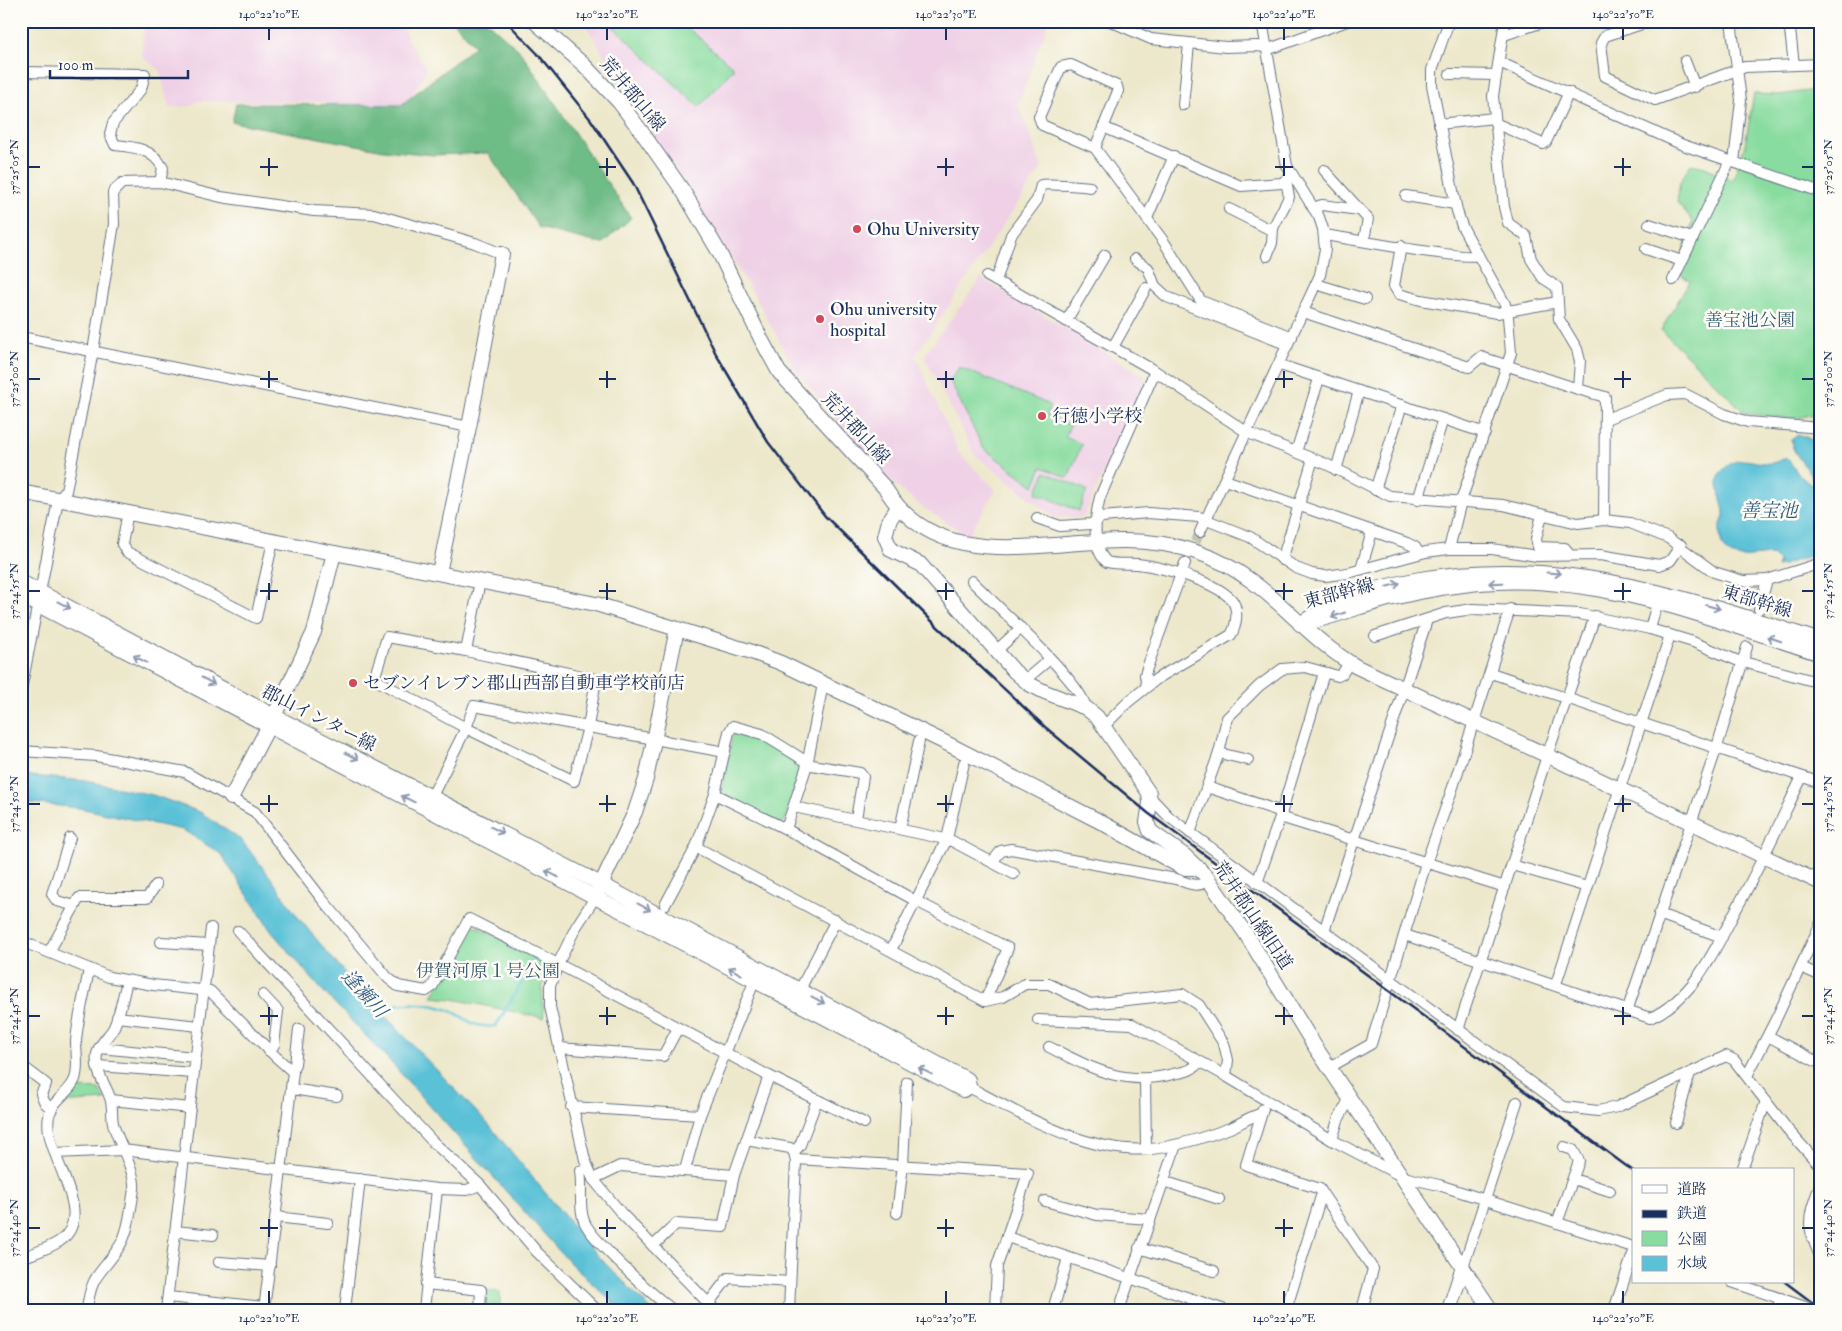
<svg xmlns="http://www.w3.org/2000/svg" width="1842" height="1331" viewBox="0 0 1842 1331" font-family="'IM FELL Double Pica','Noto Serif JP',serif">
  <rect width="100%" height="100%" fill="#fdfcf7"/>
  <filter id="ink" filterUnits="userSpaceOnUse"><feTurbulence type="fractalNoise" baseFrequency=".02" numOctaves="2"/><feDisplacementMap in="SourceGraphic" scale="10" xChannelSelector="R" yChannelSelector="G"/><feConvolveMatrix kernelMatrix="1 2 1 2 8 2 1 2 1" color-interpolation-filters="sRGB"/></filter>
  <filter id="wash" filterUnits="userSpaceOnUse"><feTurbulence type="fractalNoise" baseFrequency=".0096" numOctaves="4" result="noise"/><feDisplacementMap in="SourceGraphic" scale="20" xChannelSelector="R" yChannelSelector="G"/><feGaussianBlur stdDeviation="1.12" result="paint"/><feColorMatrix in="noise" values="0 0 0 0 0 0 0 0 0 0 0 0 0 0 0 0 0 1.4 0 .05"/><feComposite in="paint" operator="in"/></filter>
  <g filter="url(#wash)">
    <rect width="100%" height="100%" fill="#ede8cb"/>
    <g fill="#efd0e6">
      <polygon points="144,21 402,21 407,39 427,69 404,109 326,108 325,102 197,101 191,106 169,108 160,70 142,57"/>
      <polygon points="583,21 1049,21 1018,104 1042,167 915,356 960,454 996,490 968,536 919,505 874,467 795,369 752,291"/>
      <polygon points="981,278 1146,377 1083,518 1054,517 975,455 924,356"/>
    </g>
    <g fill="#88dc9f" stroke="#52867e">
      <polygon points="607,21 680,21 734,68 699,107"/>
      <polygon points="1815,90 1821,92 1821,413 1792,419 1745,413 1661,330 1690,281 1677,272 1693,221 1677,202 1680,182 1691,164 1705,167 1733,180 1745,145 1754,94 1779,95"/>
      <polygon points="959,367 1050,405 1047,415 1070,425 1065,437 1082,444 1068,478 1042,467 1034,486 983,448 950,381"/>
      <polygon points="1045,472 1087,490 1079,511 1036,493"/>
      <polygon points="737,730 760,738 800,763 801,767 785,821 781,824 723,794 722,789 733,732"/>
      <polygon points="470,923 550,964 542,988 544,1018 453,999 432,997"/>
      <polygon points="73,1088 99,1089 105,1100 59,1103"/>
      <polygon points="484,1290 500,1292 500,1305 482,1304"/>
    </g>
    <polygon fill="#6ebc86" stroke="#447672" points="453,21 486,21 521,52 631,218 602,244 539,228 488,153 434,155 384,150 232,122 236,104 401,105 475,46"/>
    <g fill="#5ac1d7" stroke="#3a789a">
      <path d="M1798 435 1806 437 1821 445V552L1777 567 1779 561 1772 555C1747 556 1720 567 1720 530 1720 523 1725 519 1724 512 1722 496 1713 486 1722 471 1741 451 1752 465 1772 463 1778 462 1782 458 1788 459L1799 475 1811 485 1813 483C1811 467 1792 456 1791 440Z"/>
      <polygon points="21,775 85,781 153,795 200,812 241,840 271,878 297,916 349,978 488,1124 598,1256 652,1310 621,1310 571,1264 387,1058 321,989 271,931 221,854 183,830 79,808 21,802"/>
    </g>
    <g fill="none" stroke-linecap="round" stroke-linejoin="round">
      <path stroke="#5ac1d7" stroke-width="2.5" d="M376 1008C401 1003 425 1001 449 1010 472 1019 467 1028 496 1026L532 965 535 955"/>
    </g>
  </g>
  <g filter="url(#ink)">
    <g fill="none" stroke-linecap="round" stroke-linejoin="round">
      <polyline stroke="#c3c3b5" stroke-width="10" stroke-dasharray="10 5" stroke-linecap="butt" points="1189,556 1200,532"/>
      <defs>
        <g id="street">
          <polyline points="1110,21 1151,39 1226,47 1257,46 1272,48 1347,21"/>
          <polyline points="1505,21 1493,96 1504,207 1508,223 1526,236 1531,259 1543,278 1557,287 1559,319 1577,349 1580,361 1578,389 1605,397 1604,520"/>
          <polyline points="1651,21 1605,36 1601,43 1605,76 1655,100 1745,67 1821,64"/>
          <polyline points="1731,21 1741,100 1734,162"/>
          <polyline points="1789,21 1794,65"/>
          <polyline points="1504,35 1546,21"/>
          <polyline points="1685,61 1695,87"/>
          <polyline points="1499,62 1683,145 1821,192"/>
          <path d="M21 72 145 74 141 89 113 123 110 134 115 145C135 147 153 149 163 168L160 182"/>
          <polyline points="1450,74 1496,75"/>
          <polyline points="1183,105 1189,44"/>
          <polyline points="1495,123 1543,144 1546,142 1569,92"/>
          <polyline points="1439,124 1494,118"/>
          <polyline points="1103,127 1241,186 1282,183 1292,175"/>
          <polyline points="1095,148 1118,91 1117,86 1071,65 1061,67 1039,117 1042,125 1095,148 1164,242 1201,301 1292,337"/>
          <polyline points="1324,170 1368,219 1364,240"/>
          <polyline points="1406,196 1455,204"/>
          <polyline points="1313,208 1322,205 1359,210"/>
          <polyline points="1229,209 1267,228 1273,228 1289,197 1286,180"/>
          <polyline points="1147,218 1174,156"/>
          <polyline points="1649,224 1692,238"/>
          <path d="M1324 235C1347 238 1467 261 1478 255"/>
          <polyline points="1401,246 1394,286 1399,294 1421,300 1497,313 1558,302"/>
          <polyline points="1646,249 1682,261"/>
          <polyline points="1267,256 1272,243 1273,228"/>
          <polyline points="1135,259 1148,268 1155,286 1167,297 1288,345"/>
          <polyline points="987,276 1155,371 1248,433 1326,464 1390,496 1503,505 1578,523 1604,520 1630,523 1668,538 1714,572 1743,581 1767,580 1821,563"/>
          <polyline points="1673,280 1730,161"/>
          <path d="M996 281 1011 235 1037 200 1041 185C1045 183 1082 186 1090 187"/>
          <polyline points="1316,284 1365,299"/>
          <polyline points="1303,312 1469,367 1481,357 1578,389"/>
          <polyline points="1066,321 1105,255"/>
          <polyline points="21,337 469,427"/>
          <polyline points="1113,347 1146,288"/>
          <polyline points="1280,365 1485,433"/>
          <polyline points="1606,419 1667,395 1685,394 1724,414 1748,422 1821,428"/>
          <polyline points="1296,452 1319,379"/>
          <polyline points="1336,470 1359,391"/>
          <polyline points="1225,480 1407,543 1415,547 1419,553"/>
          <polyline points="1375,490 1402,405"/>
          <polyline points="1418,500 1443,419"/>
          <polyline points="128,512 122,544 127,552 256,618 273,541"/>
          <polyline points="1037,518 1060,526 1091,524 1102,517 1148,513 1199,517 1250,537 1296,568 1312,574 1325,576 1348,573 1426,552 1449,549 1492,549 1537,556 1600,555 1659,565 1670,561 1681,545"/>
          <polyline points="1200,532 1320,275 1325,249 1323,229 1319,217 1287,166 1262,21"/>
          <polyline points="1536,539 1542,515"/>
          <polyline points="1537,543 1538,547 1565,548 1569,555"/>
          <polyline points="1449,549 1461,501 1511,353 1508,317 1505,304 1462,226 1457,211 1432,85 1432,70 1449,21"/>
          <polyline points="1282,560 1313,459"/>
          <polyline points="1361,569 1372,532"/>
          <path d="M972 581C994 604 1082 682 1086 708"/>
          <polyline points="1759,609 1767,580"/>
          <polyline points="1650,629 1657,603"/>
          <polyline points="1375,636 1446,613 1473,609 1580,614 1650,629 1693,642 1736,660 1821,683"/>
          <polygon points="387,637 466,651 596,679 588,727 574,781 466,728 374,679"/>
          <polyline points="466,651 480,581"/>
          <polyline points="996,651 1021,628"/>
          <polyline points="1491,673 1821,783"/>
          <polyline points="1025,680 1050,659"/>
          <polyline points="823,684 807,765 786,829 916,901 1008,948 985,1001"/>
          <polyline points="1147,686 1145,675 1147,668 1185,563"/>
          <polyline points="21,690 58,500 66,491 93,351 114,224 113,192 122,183 160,182 221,197 314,211 374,214 475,243 502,254"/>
          <path d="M1104 726 1128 702 1158 678 1231 635C1237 625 1239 608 1231 599 1214 581 1162 567 1138 564 1128 563 1117 565 1107 562 1091 549 1095 516 1100 497L1155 371"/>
          <polyline points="21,751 96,756 185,772 255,812 322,899 388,978 398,986 426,991 432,987 469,919 558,964 576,927 596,896"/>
          <polyline points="1219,753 1248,760"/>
          <polyline points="1207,787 1282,812"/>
          <polyline points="715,794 696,847 985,1001 1003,997 1025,984 1049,984 1090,1004 1182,994 1199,1005 1224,1044 1228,1060 1226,1076"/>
          <polyline points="1150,797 1169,817 1564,1107 1598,1111 1617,1107 1726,1056 1734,1060 1788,1130 1821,1167"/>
          <polyline points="429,802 466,728 474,706 725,752"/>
          <polyline points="794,807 950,840 1014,874"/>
          <polyline points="1280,817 1505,887"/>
          <polyline points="786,829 715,794 729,732 733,726 762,734 812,765 860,773 863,777 856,819"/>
          <polyline points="900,829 919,741"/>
          <polyline points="1190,833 1219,753 1227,718 1259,686 1282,669 1305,667 1338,676 1342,674 1349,663"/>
          <polyline points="70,838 52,894 57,901 75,906"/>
          <path d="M992 862 1001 851 1011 849 1176 879C1188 883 1198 889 1209 880"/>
          <polyline points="1512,865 1587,887"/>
          <polyline points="1257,883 1280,817 1324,673"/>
          <polyline points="665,905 696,847"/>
          <polyline points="1659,914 1722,937"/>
          <polyline points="238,931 433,1142 480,1185 537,1252 597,1310"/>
          <polyline points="1324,931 1427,620"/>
          <path d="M1405 935 1650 1018C1695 998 1716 947 1738 906 1761 864 1781 820 1802 777"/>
          <polyline points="21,941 109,977 153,985 210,991 276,1057 293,1072 264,1310"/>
          <polyline points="161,942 209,945"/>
          <polyline points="891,950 947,839 964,763"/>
          <polyline points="49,952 79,898 147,898 156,885"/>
          <polyline points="1801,967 1821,976"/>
          <polyline points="1556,984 1670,635"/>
          <polyline points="263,995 278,1011 274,1045 269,1051"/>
          <polyline points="797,995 836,920"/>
          <polyline points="1628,1008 1717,747 1747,647"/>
          <polyline points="117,1017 199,1026"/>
          <polyline points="1038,1020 1132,1024 1226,1076 1332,1140 1403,1177 1439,1185 1633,1247"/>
          <polyline points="1458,1030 1547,756 1595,616"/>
          <polyline points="1768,1036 1821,1064"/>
          <path d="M1049 1047C1091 1068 1124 1087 1173 1074 1183 1072 1193 1071 1199 1062"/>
          <polyline points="99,1048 195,1057"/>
          <polyline points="559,1048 663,1056 678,1028"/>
          <polyline points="21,1065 46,1084 41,1094 45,1103 52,1109"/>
          <polyline points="98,1066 193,1073"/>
          <polyline points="1330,1067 1371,1044 1426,863 1452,790 1510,609"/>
          <polyline points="292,1070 295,1064 299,1029"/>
          <polyline points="1747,1076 1777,1017 1821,923"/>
          <polyline points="1145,1079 1146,1149"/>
          <path d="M969 1087C1024 1116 1099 1161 1165 1147 1186 1143 1209 1136 1230 1128 1240 1124 1250 1116 1261 1114"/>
          <polyline points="292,1089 337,1096"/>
          <polyline points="111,1100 190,1108"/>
          <polyline points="571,1107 700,1115"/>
          <polyline points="1263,1109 1246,1165 1320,1189 1322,1193 1286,1310"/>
          <polyline points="1676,1123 1690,1073"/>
          <polyline points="746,1140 790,1148 794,1152"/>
          <polyline points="1332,1140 1338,1120 1350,1098"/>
          <polyline points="55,1153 123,1150 437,1189 467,1190 480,1185"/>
          <polyline points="796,1159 1028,1173 997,1266 995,1310"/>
          <polyline points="685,1170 700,1115 754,982"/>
          <polyline points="1742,1170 1766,1101"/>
          <path d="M580 1171C583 1187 578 1206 584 1221 591 1240 654 1296 673 1310"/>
          <polyline points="593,1179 620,1166 734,1175"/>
          <polyline points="1573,1179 1610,1191"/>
          <polyline points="1163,1181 1219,1199"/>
          <path d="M1821 1182C1809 1217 1804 1222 1821 1258"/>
          <polyline points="1322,1193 1373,1269 1362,1310"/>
          <polyline points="1045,1201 1097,1215 1149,1219"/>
          <polyline points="897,1213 903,1165 907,1082"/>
          <polyline points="276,1217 328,1223"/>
          <polyline points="1557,1223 1579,1161 1573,1150 1564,1147"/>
          <polyline points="175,1231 213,1235"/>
          <polyline points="1007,1237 1225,1310"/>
          <polyline points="653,1246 676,1224 723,1227 734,1175 769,1076"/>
          <polyline points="1139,1248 1214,1271"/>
          <path d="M21 1258C34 1253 48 1249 60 1241 99 1213 41 1153 49 1116 52 1100 70 1093 75 1079 79 1066 76 1054 76 1041 78 1017 85 993 89 969"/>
          <polyline points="219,1262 270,1266"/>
          <polyline points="1463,1267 1517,1102"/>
          <polyline points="1732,1282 1814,1310"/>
          <polyline points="426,1284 481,1290 480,1310"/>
          <polyline points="168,1297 265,1307"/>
          <polyline points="708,1304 728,1278 790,1282"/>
          <path d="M87 1310C91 1273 101 1275 119 1247 129 1233 131 1206 134 1189 136 1173 119 1143 114 1127 111 1119 113 1110 111 1101 107 1085 94 1073 97 1054 99 1044 108 1037 113 1029 120 1015 123 996 127 981"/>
          <polyline points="166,1310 211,928"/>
          <polyline points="345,1310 360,1179"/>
          <polyline points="424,1310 437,1189"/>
          <polyline points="715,1310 622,1214 593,1179 585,1160 550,1007 550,986 558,964 769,1076 864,1123"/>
          <polyline points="789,1310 796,1162 794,1152 800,1145 817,1100"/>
          <polyline points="1053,1310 1068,1258"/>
          <polyline points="1119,1310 1176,1145"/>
          <polyline points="1614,1310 1633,1254"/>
          <polyline points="1777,1310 1781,1298"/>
        </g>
        <g id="secondary">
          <path d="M534 21 584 65 619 102 641 131 683 191 719 252 761 339 779 372 885 488C937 575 1042 540 1125 541 1149 541 1176 545 1199 553 1267 576 1298 633 1357 667L1821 883"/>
          <polyline points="21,492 596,604 749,651 781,663 946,743 1097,820 1183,868 1199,868"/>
          <polyline points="898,507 889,521 885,536 891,550 920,564 1014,671 1029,684 1045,692 1086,708 1097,717 1149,793 1150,803 1147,822 1150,831 1185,856 1206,876 1246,934 1314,1045 1491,1310"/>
          <polyline points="439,573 469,427 502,254"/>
          <polyline points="21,582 274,716 601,884 968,1080 969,1087 963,1090 21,596"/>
          <path d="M1306 623C1325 619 1342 613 1360 607 1399 595 1439 587 1479 583 1596 572 1711 619 1821 654"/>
          <path d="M1300 624C1336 599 1377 587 1420 579 1564 554 1686 598 1821 641"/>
          <polyline points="231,798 274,716 314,632 334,553"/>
          <polyline points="597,893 635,812 646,779 677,629"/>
          <polyline points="1449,1310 1463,1267"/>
        </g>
      </defs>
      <use href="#street" stroke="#647084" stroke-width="12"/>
      <use href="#secondary" stroke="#647084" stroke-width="16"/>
      <use href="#street" stroke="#fff" stroke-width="10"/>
      <use href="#secondary" stroke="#fff" stroke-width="14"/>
      <g stroke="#1b2f5e" stroke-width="2.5">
        <polyline points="506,21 537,53 591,120 633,183 716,354 768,442 825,516 939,628 1045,727 1148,813 1633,1171"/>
        <polyline points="1785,1282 1821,1309"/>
      </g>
    </g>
    <defs><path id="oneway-shaft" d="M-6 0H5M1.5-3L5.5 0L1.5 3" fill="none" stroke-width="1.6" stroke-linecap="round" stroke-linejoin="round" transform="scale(1.25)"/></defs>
    <g stroke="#8d97ae">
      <use href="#oneway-shaft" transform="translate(1554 573) rotate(4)"/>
      <use href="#oneway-shaft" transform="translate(1496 583) rotate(178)"/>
      <use href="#oneway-shaft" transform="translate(1393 585) rotate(-15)"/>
      <use href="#oneway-shaft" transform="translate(64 605) rotate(28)"/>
      <use href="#oneway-shaft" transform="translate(1713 607) rotate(16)"/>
      <use href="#oneway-shaft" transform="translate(1338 615) rotate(161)"/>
      <use href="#oneway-shaft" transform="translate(1774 639) rotate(-162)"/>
      <use href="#oneway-shaft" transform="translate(140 659) rotate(-152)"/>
      <use href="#oneway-shaft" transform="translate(208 681) rotate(28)"/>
      <use href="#oneway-shaft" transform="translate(352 756) rotate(27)"/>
      <use href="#oneway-shaft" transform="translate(408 799) rotate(-154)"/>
      <use href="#oneway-shaft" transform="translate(497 830) rotate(27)"/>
      <use href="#oneway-shaft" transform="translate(552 874) rotate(-153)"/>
      <use href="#oneway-shaft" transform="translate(644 907) rotate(28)"/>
      <use href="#oneway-shaft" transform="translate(735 971) rotate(-151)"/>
      <use href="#oneway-shaft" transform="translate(818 1000) rotate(28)"/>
      <use href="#oneway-shaft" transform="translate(925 1071) rotate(-153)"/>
    </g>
  </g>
  <path fill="none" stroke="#1b2f5e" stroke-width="2" d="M269 28V40M607 28V40M946 28V40M1284 28V40M1623 28V40M269 158V176M607 158V176M946 158V176M1284 158V176M1623 158V176M28 167H40M260 167H278M599 167H616M937 167H954M1275 167H1293M1614 167H1631M1802 167H1814M269 371V388M607 371V388M946 371V388M1284 371V388M1623 371V388M28 379H40M260 379H278M599 379H616M937 379H954M1275 379H1293M1614 379H1631M1802 379H1814M269 583V600M607 583V600M946 583V600M1284 583V600M1623 583V600M28 591H40M260 591H278M599 591H616M937 591H954M1275 591H1293M1614 591H1631M1802 591H1814M269 795V812M607 795V812M946 795V812M1284 795V812M1623 795V812M28 804H40M260 804H278M599 804H616M937 804H954M1275 804H1293M1614 804H1631M1802 804H1814M269 1007V1025M607 1007V1025M946 1007V1025M1284 1007V1025M1623 1007V1025M28 1016H40M260 1016H278M599 1016H616M937 1016H954M1275 1016H1293M1614 1016H1631M1802 1016H1814M269 1219V1237M607 1219V1237M946 1219V1237M1284 1219V1237M28 1228H40M260 1228H278M599 1228H616M937 1228H954M1275 1228H1293M1802 1228H1814M269 1291V1304M607 1291V1304M946 1291V1304M1284 1291V1304M1623 1291V1304"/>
  <g fill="#d1495b" stroke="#fdfcf7" stroke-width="2">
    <circle cx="857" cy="229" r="5"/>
    <circle cx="820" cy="319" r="5"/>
    <circle cx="1042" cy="416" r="5"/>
    <circle cx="353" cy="683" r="5"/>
  </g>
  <g text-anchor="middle" stroke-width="5" stroke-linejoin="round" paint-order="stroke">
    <g font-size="18" fill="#1b2f5e" stroke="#fdfcf7">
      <text transform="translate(633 94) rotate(50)" y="6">荒井郡山線</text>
      <text transform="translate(856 428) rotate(47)" y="6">荒井郡山線</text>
      <text transform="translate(1339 593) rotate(-15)" y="6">東部幹線</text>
      <text transform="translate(1757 601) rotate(17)" y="6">東部幹線</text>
      <text transform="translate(319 718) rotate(27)" y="6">郡山インター線</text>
      <text transform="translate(1253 915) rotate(56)" y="6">荒井郡山線旧道</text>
    </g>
    <g font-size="18" fill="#1b2f5e" stroke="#fdfcf7" text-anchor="start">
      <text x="867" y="235">Ohu University</text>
      <text x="830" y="315">Ohu university<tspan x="830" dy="21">hospital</tspan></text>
      <text x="1052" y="422">行徳小学校</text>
      <text x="363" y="689">セブンイレブン郡山西部自動車学校前店</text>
    </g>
    <g font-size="18" fill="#365a6e" stroke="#fdfcf7">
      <text x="1750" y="326">善宝池公園</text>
      <text x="488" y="977">伊賀河原１号公園</text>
    </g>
    <g font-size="19" font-style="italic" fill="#2e5b82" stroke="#fdfcf7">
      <text x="1769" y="517">善宝池</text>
      <text transform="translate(365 993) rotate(48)" y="7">逢瀬川</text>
    </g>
  </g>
  <rect width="1842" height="1331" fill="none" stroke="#fdfcf7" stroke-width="55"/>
  <rect x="1632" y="1168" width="162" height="115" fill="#fdfcf7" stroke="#a3aaba"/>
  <rect x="1642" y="1185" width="25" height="8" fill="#ffffff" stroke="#a3aaba"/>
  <text x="1677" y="1194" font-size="15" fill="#1b2f5e">道路</text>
  <rect x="1642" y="1210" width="25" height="8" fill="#1b2f5e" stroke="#a3aaba"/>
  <text x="1677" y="1218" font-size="15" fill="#1b2f5e">鉄道</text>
  <rect x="1642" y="1231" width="25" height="15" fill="#88dc9f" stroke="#a3aaba"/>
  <text x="1677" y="1244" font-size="15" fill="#1b2f5e">公園</text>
  <rect x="1642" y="1256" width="25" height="15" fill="#5ac1d7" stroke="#a3aaba"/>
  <text x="1677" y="1268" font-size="15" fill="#1b2f5e">水域</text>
  <path d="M50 70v8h138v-8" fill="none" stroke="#1b2f5e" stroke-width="2.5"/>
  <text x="58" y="70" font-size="15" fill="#1b2f5e" stroke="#fdfcf7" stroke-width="4" paint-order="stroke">100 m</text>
  <rect x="28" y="28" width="1786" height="1276" fill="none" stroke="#1b2f5e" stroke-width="2"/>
  <g font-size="12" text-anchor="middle" fill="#1b2f5e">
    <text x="269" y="18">140°22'10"E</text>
    <text x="607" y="18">140°22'20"E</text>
    <text x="946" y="18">140°22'30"E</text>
    <text x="1284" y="18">140°22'40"E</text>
    <text x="1623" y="18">140°22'50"E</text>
    <text transform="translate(14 167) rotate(-90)" y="4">37°25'05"N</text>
    <text transform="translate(1828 167) rotate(-90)" y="4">37°25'05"N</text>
    <text transform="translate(14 379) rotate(-90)" y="4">37°25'00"N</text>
    <text transform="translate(1828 379) rotate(-90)" y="4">37°25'00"N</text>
    <text transform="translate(14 591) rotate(-90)" y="4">37°24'55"N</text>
    <text transform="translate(1828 591) rotate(-90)" y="4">37°24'55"N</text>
    <text transform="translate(14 804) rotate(-90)" y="4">37°24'50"N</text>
    <text transform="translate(1828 804) rotate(-90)" y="4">37°24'50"N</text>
    <text transform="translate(14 1016) rotate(-90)" y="4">37°24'45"N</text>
    <text transform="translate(1828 1016) rotate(-90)" y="4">37°24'45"N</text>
    <text transform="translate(14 1228) rotate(-90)" y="4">37°24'40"N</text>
    <text transform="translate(1828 1228) rotate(-90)" y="4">37°24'40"N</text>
    <text x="269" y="1322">140°22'10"E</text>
    <text x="607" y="1322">140°22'20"E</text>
    <text x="946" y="1322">140°22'30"E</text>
    <text x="1284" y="1322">140°22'40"E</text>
    <text x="1623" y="1322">140°22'50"E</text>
  </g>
</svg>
